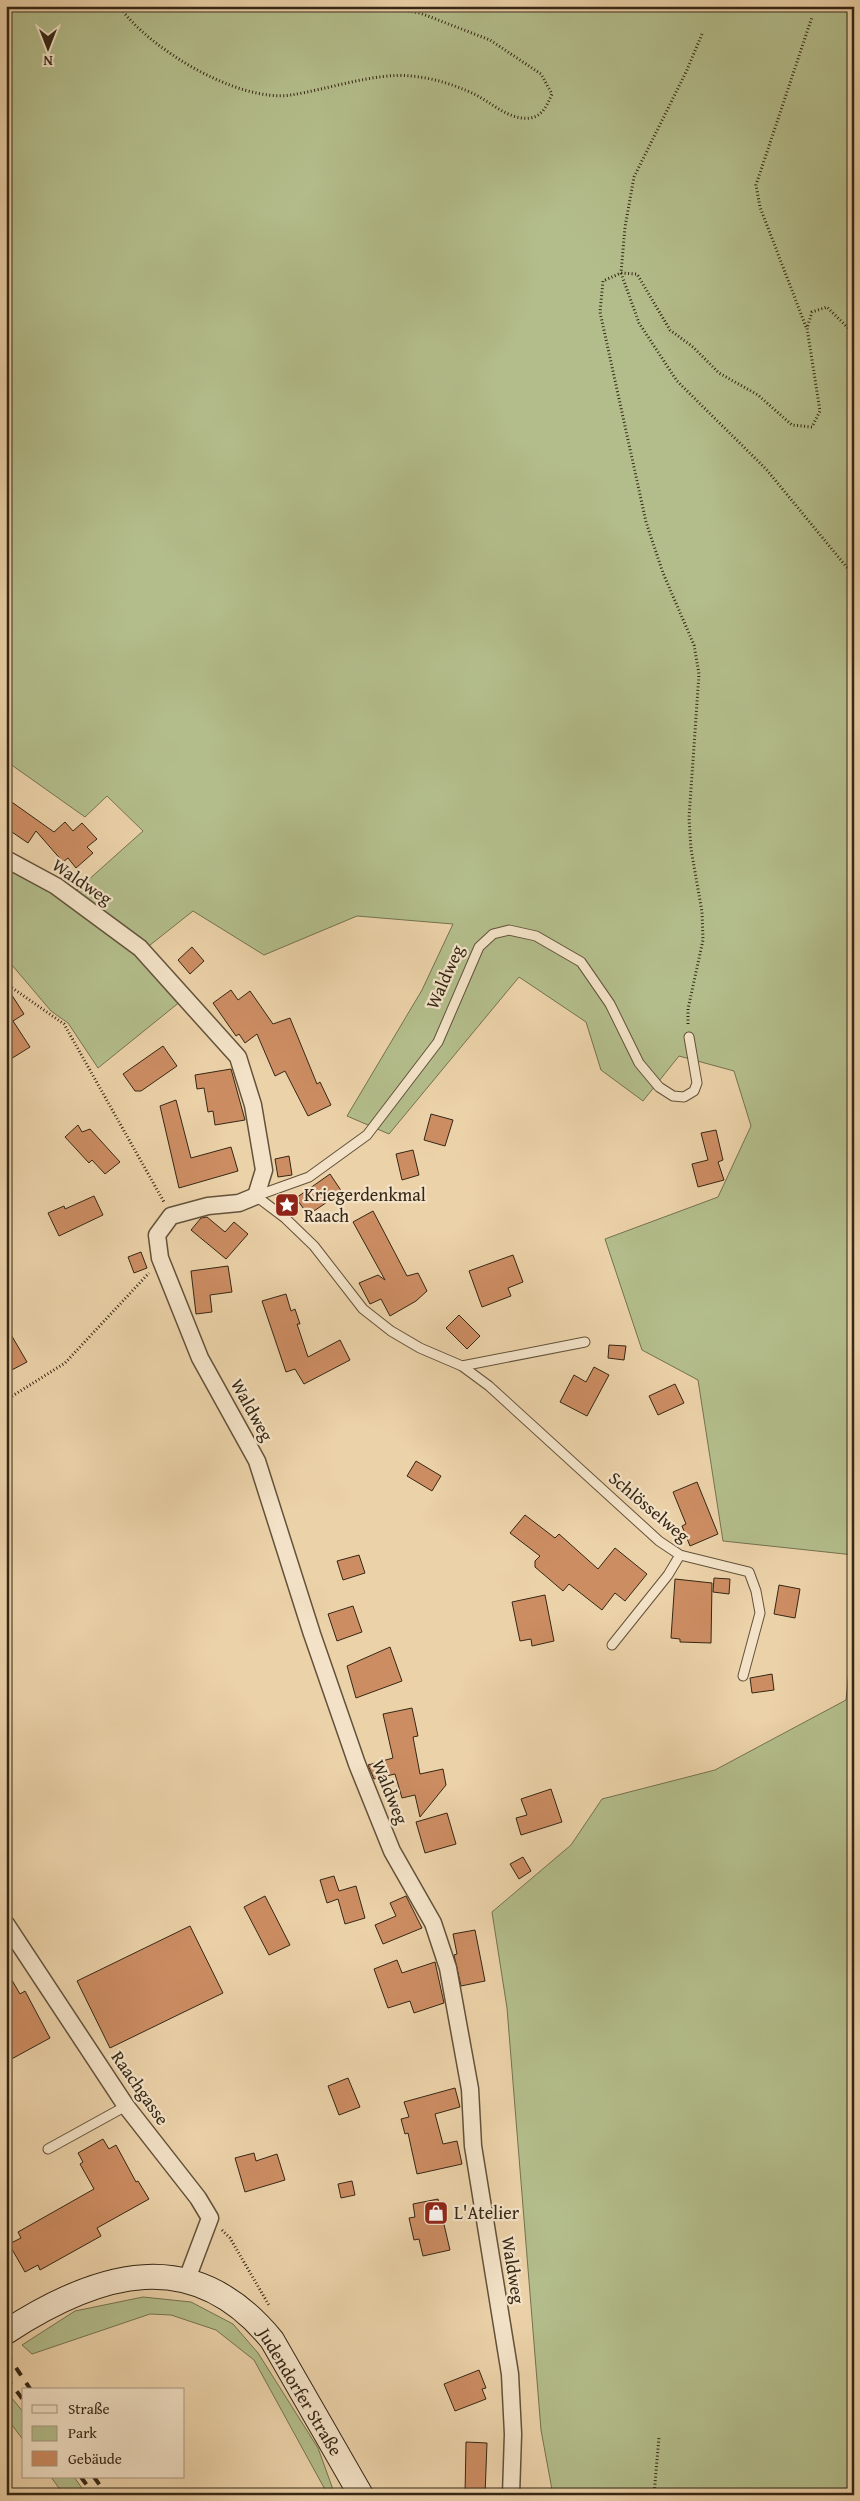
<svg xmlns="http://www.w3.org/2000/svg" width="860" height="2501" viewBox="0 0 860 2501" font-family="'Gentium Book Plus',serif">
  <rect width="100%" height="100%" fill="#ecd2a9"/>
  <filter id="stains"><feTurbulence type="fractalNoise" baseFrequency=".004" numOctaves="4"/><feColorMatrix values="0 0 0 0 .2 0 0 0 0 .09 0 0 0 0 .02 0 0 0 .5 -.17"/></filter>
  <radialGradient id="worn" r=".72"><stop offset=".6" stop-color="#630" stop-opacity="0"/><stop offset="1" stop-color="#630" stop-opacity=".3"/></radialGradient>
  <g fill="#b3bd8b" stroke="#747250">
    <polygon points="6,6 854,6 854,1555 723,1541 698,1380 642,1350 605,1239 718,1197 751,1126 734,1071 679,1056 643,1101 601,1070 586,1022 519,977 389,1134 347,1116 422,990 453,924 357,916 264,955 193,911 140,953 181,1001 98,1068 68,1023 51,1011 6,958 6,853 77,890 143,831 107,796 85,817 6,761"/>
    <polygon points="854,1622 854,2495 553,2495 541,2430 507,2008 492,1912 571,1845 602,1799 715,1770 846,1700"/>
    <polygon points="143,2297 191,2302 233,2324 258,2353 318,2448 335,2495 328,2495 254,2360 216,2330 171,2315 150,2314 32,2354 22,2345 75,2311"/>
    <polygon points="6,2391 24,2413 24,2441 6,2417"/>
    <polygon points="51,2477 74,2477 87,2495 64,2495"/>
  </g>
  <g fill="#cd8d63" stroke="#352715">
    <polygon points="6,798 54,832 65,822 73,831 82,823 97,839 87,847 93,853 76,868 68,858 63,862 36,831 28,843 6,828"/>
    <polygon points="192,947 204,961 190,974 178,960"/>
    <polygon points="6,986 24,1014 13,1021 30,1047 6,1062"/>
    <polygon points="231,990 238,1000 250,991 273,1024 290,1018 317,1084 320,1082 331,1105 308,1116 285,1071 275,1076 257,1034 245,1043 239,1034 236,1036 213,1003"/>
    <polygon points="163,1046 177,1066 141,1091 135,1091 123,1074"/>
    <polygon points="231,1069 245,1120 215,1125 213,1111 208,1112 204,1088 197,1089 195,1075"/>
    <polygon points="176,1100 191,1158 231,1147 238,1171 179,1188 160,1106"/>
    <polygon points="431,1114 453,1120 445,1146 424,1140"/>
    <polygon points="78,1125 82,1132 90,1129 120,1162 105,1174 92,1160 89,1163 65,1137"/>
    <polygon points="716,1130 723,1160 718,1162 724,1180 698,1187 692,1164 708,1160 701,1133"/>
    <polygon points="413,1150 419,1175 402,1180 396,1154"/>
    <polygon points="289,1156 292,1175 278,1177 275,1159"/>
    <polygon points="330,1174 342,1192 308,1215 296,1198"/>
    <polygon points="94,1196 103,1215 59,1236 48,1213 64,1206 65,1209"/>
    <polygon points="373,1211 407,1276 418,1273 427,1291 416,1301 390,1316 381,1299 370,1304 359,1283 378,1275 385,1280 353,1222"/>
    <polygon points="207,1217 225,1232 234,1222 248,1234 226,1259 191,1230 201,1218"/>
    <polygon points="141,1252 147,1268 134,1273 128,1257"/>
    <polygon points="513,1255 523,1282 508,1288 511,1296 482,1307 469,1271"/>
    <polygon points="228,1266 232,1292 210,1295 212,1312 196,1314 191,1271"/>
    <polygon points="286,1294 291,1311 295,1309 300,1324 297,1324 308,1357 340,1340 350,1360 304,1384 295,1369 286,1372 262,1301"/>
    <polygon points="459,1315 480,1336 467,1349 446,1328"/>
    <polygon points="6,1326 27,1362 6,1373"/>
    <polygon points="609,1345 626,1346 624,1360 608,1358"/>
    <polygon points="594,1367 609,1375 587,1416 560,1402 574,1375 586,1382"/>
    <polygon points="675,1384 684,1403 658,1415 649,1396"/>
    <polygon points="416,1461 441,1476 432,1491 407,1476"/>
    <polygon points="697,1482 718,1534 690,1546 682,1526 686,1524 673,1492"/>
    <polygon points="525,1515 555,1538 559,1534 598,1569 615,1548 647,1574 625,1601 615,1593 602,1610 569,1584 563,1591 535,1567 535,1561 540,1556 510,1533"/>
    <polygon points="359,1555 365,1573 343,1580 337,1561"/>
    <polygon points="714,1578 730,1579 729,1594 713,1592"/>
    <polygon points="675,1579 712,1583 711,1643 680,1642 680,1639 671,1638"/>
    <polygon points="779,1585 800,1589 795,1618 774,1614"/>
    <polygon points="545,1595 554,1641 532,1646 531,1639 520,1641 512,1602"/>
    <polygon points="353,1606 362,1632 337,1641 328,1614"/>
    <polygon points="390,1647 402,1681 356,1698 347,1666"/>
    <polygon points="772,1674 774,1690 752,1693 750,1678"/>
    <polygon points="412,1708 418,1736 413,1737 420,1774 443,1769 446,1785 420,1817 415,1795 402,1798 395,1774 374,1779 368,1765 393,1758 383,1714"/>
    <polygon points="551,1789 562,1822 521,1835 516,1818 527,1815 521,1799"/>
    <polygon points="447,1813 456,1844 425,1853 416,1822"/>
    <polygon points="523,1857 531,1871 519,1879 510,1864"/>
    <polygon points="334,1876 339,1891 356,1886 365,1918 345,1924 338,1899 327,1903 320,1880"/>
    <polygon points="265,1896 290,1945 269,1955 244,1907"/>
    <polygon points="406,1896 422,1928 383,1944 375,1925 396,1916 390,1903"/>
    <polygon points="190,1926 223,1993 110,2048 77,1981"/>
    <polygon points="475,1930 485,1981 461,1986 454,1955 457,1954 453,1934"/>
    <polygon points="397,1960 402,1973 435,1962 444,2003 414,2013 410,2001 388,2008 374,1969"/>
    <polygon points="6,1970 20,1994 25,1991 50,2038 6,2062"/>
    <polygon points="348,2078 360,2107 339,2115 328,2086"/>
    <polygon points="455,2088 460,2107 435,2114 443,2144 457,2141 462,2164 417,2174 408,2133 405,2134 401,2119 409,2117 404,2102"/>
    <polygon points="103,2139 109,2149 116,2145 136,2182 138,2181 149,2199 97,2228 101,2236 40,2270 38,2265 25,2272 9,2244 21,2238 18,2232 94,2189 80,2164 83,2162 78,2153"/>
    <polygon points="254,2153 256,2161 277,2154 285,2180 245,2192 235,2158"/>
    <polygon points="352,2181 355,2195 341,2198 338,2184"/>
    <polygon points="438,2199 450,2250 423,2256 419,2239 414,2240 409,2218 415,2217 413,2204"/>
    <polygon points="479,2370 486,2388 482,2389 486,2399 455,2411 444,2384"/>
    <polygon points="466,2442 487,2443 485,2495 465,2495"/>
  </g>
  <g fill="none" stroke-linecap="round" stroke-linejoin="round">
    <defs>
      <g id="service">
        <polyline points="256,1196 285,1218 314,1246 363,1309 391,1331 420,1348 462,1366 489,1386 659,1541 680,1555 749,1572 756,1591 760,1613 743,1676"/>
        <polyline points="256,1196 309,1177 367,1135 438,1042 479,947 493,934 509,930 536,936 581,962 610,1004 639,1063 659,1087 673,1096 684,1097 694,1091 697,1083 689,1037"/>
        <polyline points="462,1366 585,1342"/>
        <polyline points="612,1645 668,1575 680,1555"/>
        <polyline points="48,2149 126,2106"/>
      </g>
      <g id="minor">
        <polyline points="6,859 56,886 140,948 238,1057 253,1105 264,1170 256,1196 239,1203 208,1206 171,1216 157,1235 160,1258 200,1358 257,1461 312,1634 357,1764 392,1851 433,1923 448,1968 470,2089 473,2146 510,2374 513,2434 511,2495"/>
        <polyline points="6,1924 126,2106 198,2198 210,2218 187,2279"/>
      </g>
      <path id="secondary" d="M6 2332C98 2272 193 2243 272 2340L361 2495"/>
    </defs>
    <use href="#service" stroke="#63523a" stroke-width="11"/>
    <use href="#minor" stroke="#63523a" stroke-width="19"/>
    <use href="#secondary" stroke="#352715" stroke-width="26"/>
    <g stroke="#352715" stroke-width="3" stroke-dasharray="1 2.5" stroke-linecap="butt">
      <path d="M119 6C148 48 238 103 291 95 325 90 377 72 411 76 433 78 452 84 472 93 490 101 509 121 530 118 543 116 547 105 552 94L541 74 490 40 420 13 378 6"/>
      <polyline points="292,6 346,6"/>
      <polyline points="702,34 687,70 634,177 625,227 621,273 637,274 670,330 693,347 719,373 758,395 792,425 812,427 820,411 807,328 812,312 827,307 854,334"/>
      <polyline points="806,327 760,207 756,185 812,17"/>
      <polyline points="6,986 8,985 64,1024 164,1202"/>
      <polyline points="688,1024 688,1009 703,940 702,912 691,849 689,818 699,674 694,645 663,573 646,522 600,312 603,281 621,273 639,323 677,381 766,469 854,576"/>
      <polyline points="6,1400 65,1363 149,1273"/>
      <polyline points="222,2230 230,2238 270,2307"/>
      <polyline points="654,2495 659,2437"/>
    </g>
    <use href="#service" stroke="#f3e2c7" stroke-width="9"/>
    <use href="#minor" stroke="#f3e2c7" stroke-width="16"/>
    <use href="#secondary" stroke="#f3e2c7" stroke-width="24"/>
    <g stroke="#352715" stroke-width="4" stroke-dasharray="9 9" stroke-linecap="butt">
      <polyline points="6,2353 31,2390"/>
      <polyline points="6,2377 24,2401"/>
      <polyline points="81,2477 94,2495"/>
      <polyline points="94,2477 107,2495"/>
    </g>
  </g>
  <defs>
    <symbol id="sight-square" viewBox="-11 -11 22 22"><rect x="-9" y="-9" width="18" height="18" rx="4" fill="#8f2418" stroke="#f3e2c7"/><path d="M0-6L1.8-2.2L6-1.7L2.9 1.2L3.7 5.4L0 3.3L-3.7 5.4L-2.9 1.2L-6-1.7L-1.8-2.2Z" fill="#fff"/></symbol>
    <symbol id="shop-square" viewBox="-11 -11 22 22"><rect x="-9" y="-9" width="18" height="18" rx="4" fill="#8f2418" stroke="#f3e2c7"/><path d="M-5-2.5h2.3a2.7 3.5 0 0 1 5.4 0H5L5.5 6h-11ZM-1.5-2.5h3a1.5 2.3 0 0 0-3 0Z" fill="#fff"/></symbol>
  </defs>
  <g fill-rule="evenodd">
    <use href="#sight-square" x="273" y="1191" width="28" height="28"/>
    <use href="#shop-square" x="422" y="2199" width="28" height="28"/>
  </g>
  <g text-anchor="middle" stroke-width="4.5" stroke-linejoin="round" paint-order="stroke">
    <g font-size="18" fill="#352715" stroke="#f3e2c7">
      <text transform="translate(82 882) rotate(34)" y="6">Waldweg</text>
      <text transform="translate(445 977) rotate(-66)" y="6">Waldweg</text>
      <text transform="translate(252 1410) rotate(61)" y="6">Waldweg</text>
      <text transform="translate(649 1507) rotate(40)" y="6">Schlösselweg</text>
      <text transform="translate(390 1792) rotate(68)" y="6">Waldweg</text>
      <text transform="translate(140 2088) rotate(55)" y="6">Raachgasse</text>
      <text transform="translate(513 2270) rotate(81)" y="6">Waldweg</text>
      <text transform="translate(300 2392) rotate(59)" y="6">Judendorfer Straße</text>
    </g>
    <g font-size="18" fill="#352715" stroke="#f3e2c7" text-anchor="start">
      <text x="304" y="1201">Kriegerdenkmal<tspan x="304" dy="21">Raach</tspan></text>
      <text x="454" y="2219">L'Atelier</text>
    </g>
  </g>
  <rect width="860" height="2501" fill="none" stroke="#ecd2a9" stroke-width="25"/>
  <rect x="8" y="8" width="845" height="2486" fill="none" stroke="#352715" stroke-width="2.5"/>
  <rect x="12" y="12" width="835" height="2476" fill="none" stroke="#352715"/>
  <rect x="22" y="2388" width="162" height="90" fill="#f3e2c7" stroke="#a79780"/>
  <rect x="32" y="2405" width="25" height="8" fill="#f3e2c7" stroke="#a79780"/>
  <text x="68" y="2414" font-size="15" fill="#352715">Straße</text>
  <rect x="32" y="2426" width="25" height="15" fill="#b3bd8b" stroke="#a79780"/>
  <text x="68" y="2438" font-size="15" fill="#352715">Park</text>
  <rect x="32" y="2451" width="25" height="15" fill="#cd8d63" stroke="#a79780"/>
  <text x="68" y="2464" font-size="15" fill="#352715">Gebäude</text>
  <g transform="translate(48 48) rotate(180)" stroke="#f3e2c7" stroke-width="4" paint-order="stroke">
  <path d="M0-4L9 19L0 12L-9 19Z" fill="#352715"/>
  <text y="-8" font-size="14" font-weight="bold" text-anchor="middle" fill="#352715">N</text>
  </g>
  <rect width="100%" height="100%" filter="url(#stains)"/>
  <rect width="100%" height="100%" fill="url(#worn)"/>
</svg>
